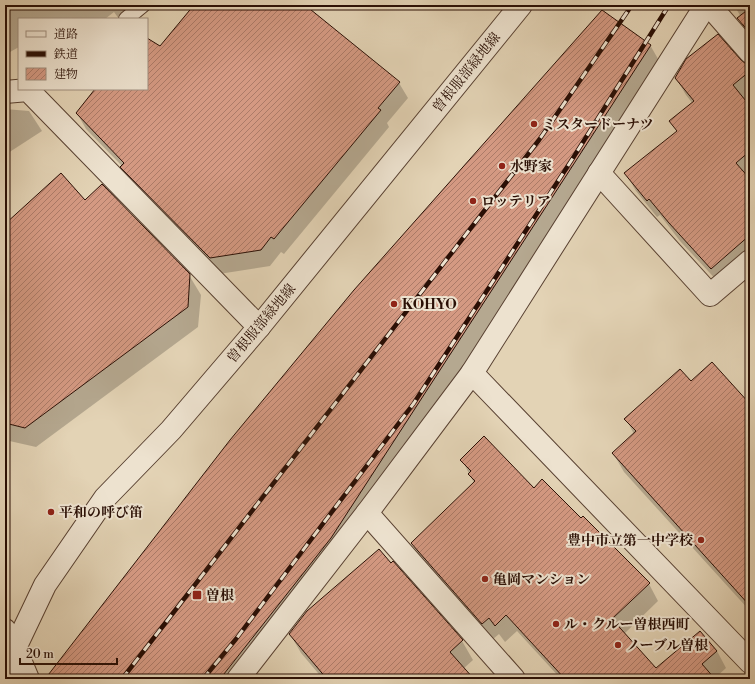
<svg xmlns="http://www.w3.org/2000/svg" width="755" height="684" viewBox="0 0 755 684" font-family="'Libre Bodoni','Noto Serif JP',serif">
  <defs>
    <pattern id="building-hatch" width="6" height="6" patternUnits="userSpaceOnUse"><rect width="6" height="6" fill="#d49982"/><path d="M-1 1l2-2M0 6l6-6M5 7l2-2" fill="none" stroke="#ac7b68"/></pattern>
  </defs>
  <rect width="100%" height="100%" fill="#e3d3b5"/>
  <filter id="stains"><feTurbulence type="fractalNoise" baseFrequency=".005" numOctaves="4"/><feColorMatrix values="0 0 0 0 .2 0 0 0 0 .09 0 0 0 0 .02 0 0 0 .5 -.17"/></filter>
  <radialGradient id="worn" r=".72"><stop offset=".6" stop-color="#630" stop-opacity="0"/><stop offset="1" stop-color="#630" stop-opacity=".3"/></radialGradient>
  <g fill="#0003">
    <polygon points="5,5 156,5 137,19 119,19 114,12 105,19 19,19 19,47 10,52 5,47"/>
    <polygon points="195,5 303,5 399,83 408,98 387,123 389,127 284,254 281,252 270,266 219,274 131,182 122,166 86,129 77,113 96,89 147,89 147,39 160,48"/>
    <polygon points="734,5 750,5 750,38 738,18 741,17"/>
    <polygon points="650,45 661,64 342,558 246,679 47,679"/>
    <polygon points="747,73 750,78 750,96 744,100 750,107 750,261 722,286 680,241 660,215 657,217 636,191 626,174 677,132 671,121 693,104 686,95 676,78"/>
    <polygon points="5,109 29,111 42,131 5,155"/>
    <polygon points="85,201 189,275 201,295 198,327 36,447 5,440 5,210 11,221"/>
    <polygon points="691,382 750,406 750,611 624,472 613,453 634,434 626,419"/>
    <polygon points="462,460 534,489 649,584 658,601 624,634 656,669 700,632 717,651 726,668 714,679 561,679 517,631 505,642 499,634 492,640 422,560 412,544 474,483"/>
    <polygon points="393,562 462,641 473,660 463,669 472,679 323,679 301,653 290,634"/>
  </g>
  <g fill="url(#building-hatch)" stroke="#2a0f05">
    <polygon points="194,5 305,5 400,82 378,108 381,110 274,239 271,237 261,250 210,258 120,167 124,163 76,113 95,89 147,89 147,38 160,46"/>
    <polygon points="750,8 750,33 737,18"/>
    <polygon points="602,10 651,45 331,538 220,679 45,679 230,440 354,290"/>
    <polygon points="718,34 741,60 746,64 750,64 750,71 733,85 750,106 750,151 736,163 750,179 750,235 711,269 669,223 649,199 647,201 624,173 677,131 669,121 694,101 675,78 686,59"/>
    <polygon points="61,173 85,200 102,184 190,274 188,307 25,428 5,423 5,224"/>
    <polygon points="712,362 750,404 750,606 612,453 636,431 624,419 680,369 691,381"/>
    <polygon points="484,436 534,488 542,479 581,518 583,516 650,583 612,619 656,668 700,631 717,651 702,664 715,679 565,679 506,615 495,626 489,618 482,624 411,543 475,481 468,474 471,471 460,460"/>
    <polygon points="379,549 391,563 393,561 463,640 450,652 474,679 327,679 289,634 307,611"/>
  </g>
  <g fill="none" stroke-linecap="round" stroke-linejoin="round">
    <defs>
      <polyline id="service" points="126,19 143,5"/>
      <g id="minor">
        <polyline points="709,5 750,52"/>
        <polyline points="5,92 28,90 259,327"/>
        <polyline points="599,173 710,295 750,261"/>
        <polyline points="472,373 750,662"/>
        <polyline points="367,513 514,679"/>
        <polyline points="238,679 367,513 472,373 706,5"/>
      </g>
      <g id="tertiary">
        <polyline points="5,630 15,648 28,679"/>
        <polyline points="5,679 15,648 45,585 105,498 171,430 259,327 521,5"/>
      </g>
    </defs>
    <use href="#service" stroke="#584031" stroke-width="16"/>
    <use href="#minor" stroke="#584031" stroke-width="24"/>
    <use href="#tertiary" stroke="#584031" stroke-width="24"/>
    <use href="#service" stroke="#ede2cf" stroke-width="14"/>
    <use href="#minor" stroke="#ede2cf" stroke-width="22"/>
    <use href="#tertiary" stroke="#ede2cf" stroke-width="22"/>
    <defs>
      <g id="rail">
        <polyline points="122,679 539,140 632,5"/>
        <polyline points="203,679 236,639 414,403 573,158 669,5"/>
      </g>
    </defs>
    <use href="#rail" stroke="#2a0f05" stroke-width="4.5"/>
    <use href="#rail" stroke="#ede2cf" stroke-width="3" stroke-dasharray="9" stroke-linecap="butt"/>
  </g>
  <g fill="#8f2418" stroke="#ede2cf" stroke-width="1.5">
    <circle cx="534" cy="124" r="4"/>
    <circle cx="502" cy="166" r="4"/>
    <circle cx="473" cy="201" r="4"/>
    <circle cx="394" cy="304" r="4"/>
    <circle cx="51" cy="512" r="4"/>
    <circle cx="701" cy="540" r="4"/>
    <circle cx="485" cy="579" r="4"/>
    <rect x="192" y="590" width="10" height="10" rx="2"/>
    <circle cx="556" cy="624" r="4"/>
    <circle cx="618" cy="645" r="4"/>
  </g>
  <g text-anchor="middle" stroke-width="4" stroke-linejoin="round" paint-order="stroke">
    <g font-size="14" fill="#2a0f05" stroke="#ede2cf">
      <text transform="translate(466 72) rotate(-51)" y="5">曽根服部緑地線</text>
      <text transform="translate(261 323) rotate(-50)" y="5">曽根服部緑地線</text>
    </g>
    <g font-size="14" font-weight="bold" fill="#2a0f05" stroke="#ede2cf" text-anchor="start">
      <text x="542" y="129">ミスタードーナツ</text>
      <text x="510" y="171">水野家</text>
      <text x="481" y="206">ロッテリア</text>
      <text x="402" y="309">KOHYO</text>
      <text x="59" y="517">平和の呼び笛</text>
      <text x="693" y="545" text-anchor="end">豊中市立第一中学校</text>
      <text x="493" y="584">亀岡マンション</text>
      <text x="206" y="600">曽根</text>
      <text x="564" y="629">ル・クルー曽根西町</text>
      <text x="626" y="650">ノーブル曽根</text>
    </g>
  </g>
  <rect width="755" height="684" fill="none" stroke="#e3d3b5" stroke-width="20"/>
  <rect x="6" y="6" width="743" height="672" fill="none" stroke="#2a0f05" stroke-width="2"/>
  <rect x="10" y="10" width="735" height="664" fill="none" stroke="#2a0f05"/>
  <rect x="18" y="18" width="130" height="72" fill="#ede2cf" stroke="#9f8e7e"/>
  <rect x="26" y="31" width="20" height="6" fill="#ede2cf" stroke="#9f8e7e"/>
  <text x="54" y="38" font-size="12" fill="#2a0f05">道路</text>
  <rect x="26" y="51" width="20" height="6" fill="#2a0f05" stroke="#9f8e7e"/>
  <text x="54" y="58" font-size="12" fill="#2a0f05">鉄道</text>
  <rect x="26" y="68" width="20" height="12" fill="url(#building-hatch)" stroke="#9f8e7e"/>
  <text x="54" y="78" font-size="12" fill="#2a0f05">建物</text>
  <path d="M20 658v6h97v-6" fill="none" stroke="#2a0f05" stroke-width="2"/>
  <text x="26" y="658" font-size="12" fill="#2a0f05" stroke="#ede2cf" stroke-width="3" paint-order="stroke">20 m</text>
  <rect width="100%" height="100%" filter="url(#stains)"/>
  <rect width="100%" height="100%" fill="url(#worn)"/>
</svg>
